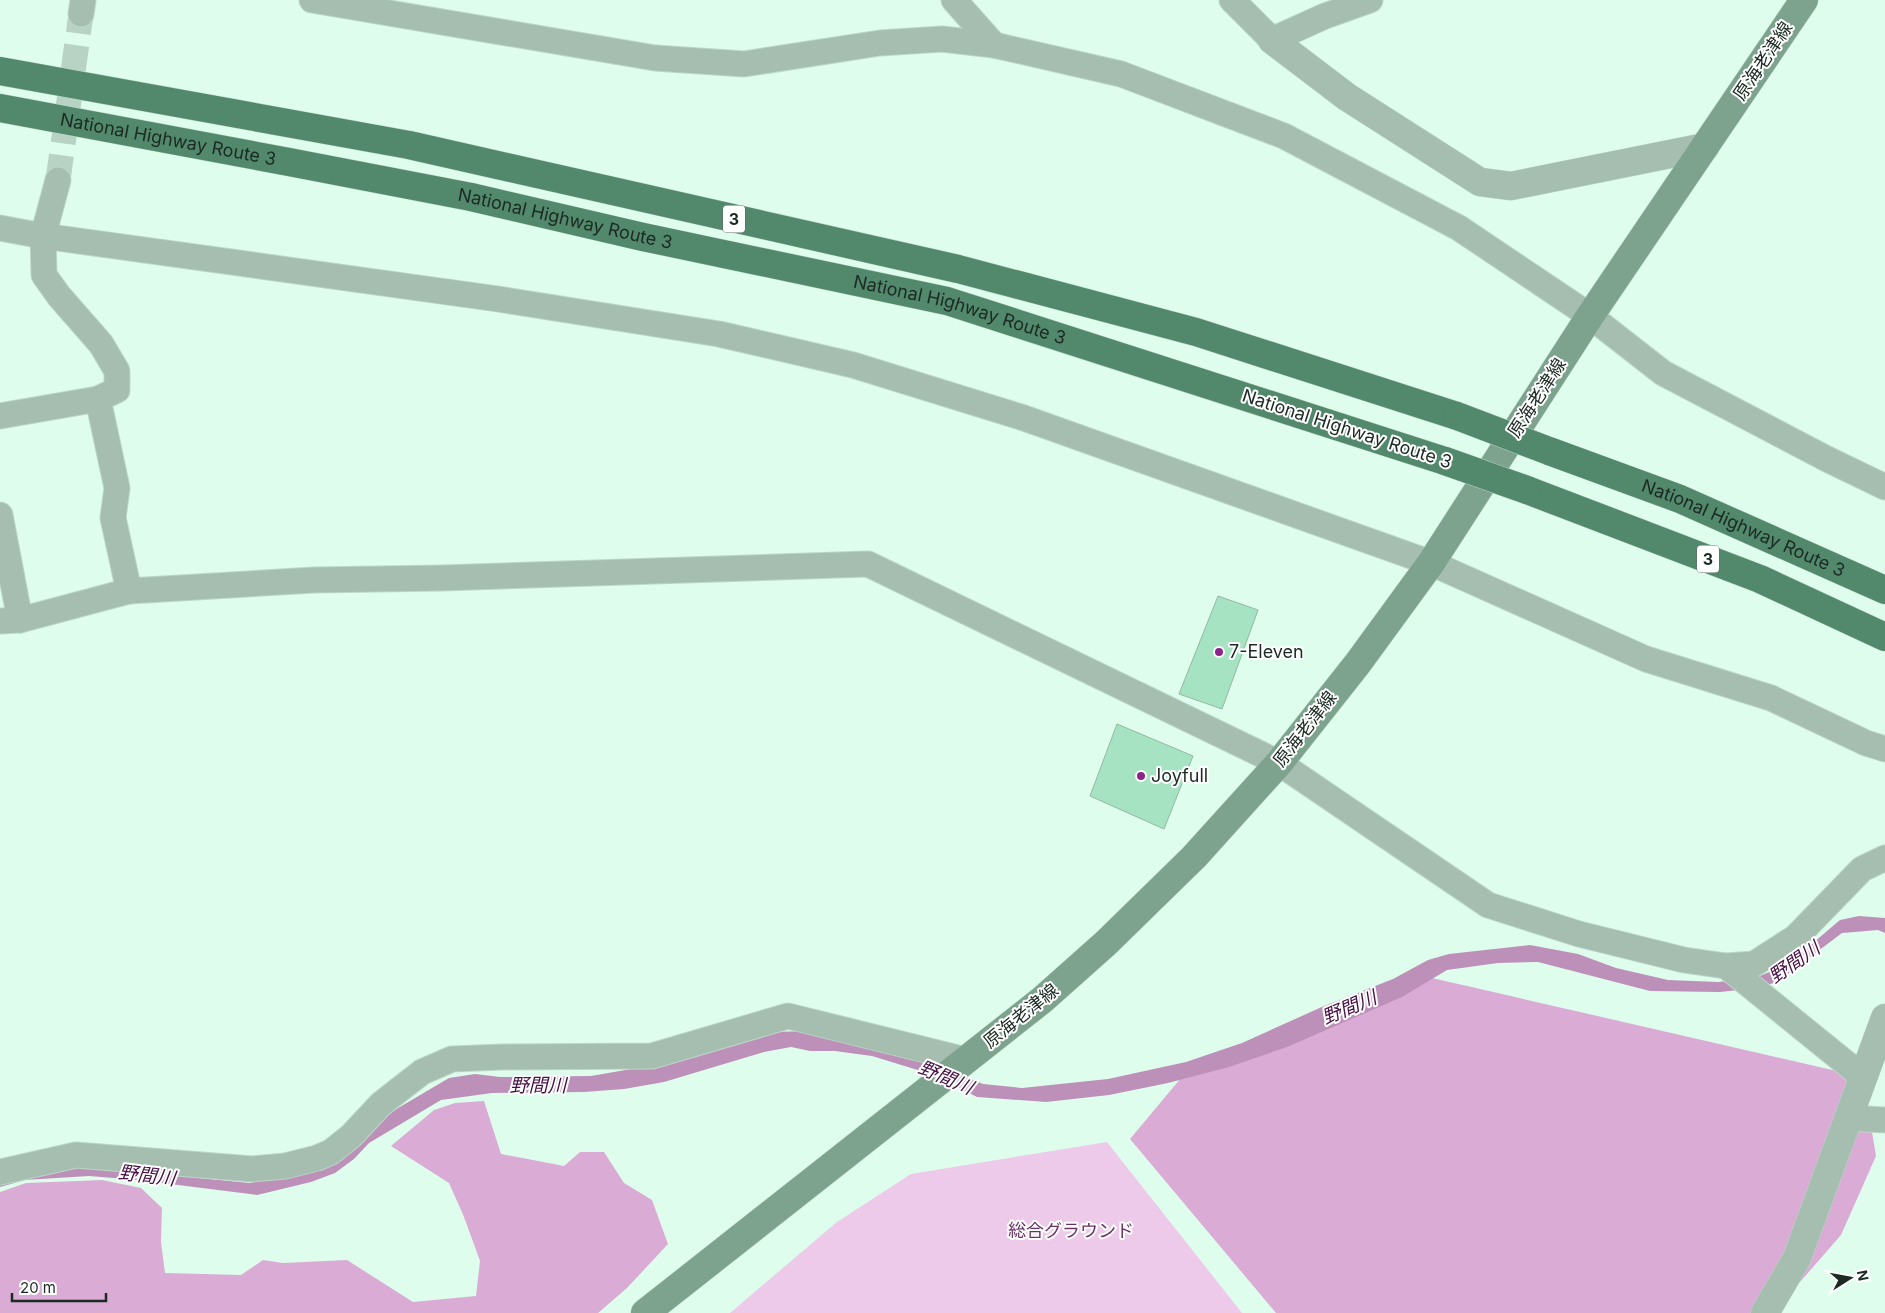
<svg xmlns="http://www.w3.org/2000/svg" width="1885" height="1313" viewBox="0 0 1885 1313" font-family="Inter,'Noto Sans JP',sans-serif">
  <rect width="100%" height="100%" fill="#dffdec"/>
  <polygon fill="#eecaea" points="1107,1142 1242,1313 730,1313 837,1222 911,1174"/>
  <g fill="#daacd5">
    <polygon points="1432,978 1863,1077 1876,1156 1841,1235 1773,1313 1276,1313 1130,1139 1186,1072"/>
    <polygon points="484,1101 501,1154 564,1166 580,1152 604,1152 624,1183 652,1200 668,1244 627,1288 598,1313 0,1313 0,1192 26,1183 102,1180 141,1188 162,1208 161,1242 165,1273 241,1275 263,1260 283,1263 347,1260 413,1302 476,1296 480,1261 464,1217 449,1183 391,1146 434,1110 455,1103"/>
  </g>
  <polygon fill="#bc90b8" points="1859,916 1885,918 1885,933 1878,930 1842,933 1777,982 1756,988 1720,992 1650,991 1538,962 1498,963 1447,970 1402,997 1287,1047 1229,1067 1168,1083 1109,1095 1046,1102 977,1097 934,1075 872,1056 835,1051 810,1051 791,1047 764,1052 664,1082 624,1089 584,1092 492,1093 441,1100 369,1143 354,1159 335,1173 311,1182 257,1195 138,1180 89,1176 25,1180 0,1187 0,1178 66,1165 250,1183 298,1173 371,1124 449,1078 475,1074 500,1077 591,1076 683,1060 770,1032 808,1031 905,1051 983,1084 1022,1088 1108,1079 1186,1062 1242,1043 1324,1006 1393,979 1428,960 1449,954 1530,945 1578,954 1616,968 1668,980 1718,982 1755,978 1774,970 1800,954 1840,920"/>
  <g fill="#a6e3c3" stroke="#93b7a3">
    <polygon points="1218,596 1258,610 1222,709 1179,694"/>
    <polygon points="1117,724 1193,756 1164,829 1090,796"/>
  </g>
  <g fill="none" stroke-linecap="round" stroke-linejoin="round">
    <polyline stroke="#b8d3c4" stroke-width="25" stroke-dasharray="25 12" stroke-linecap="butt" points="58,180 81,14"/>
    <defs>
      <g id="minor">
        <polyline points="312,0 655,58 744,64 880,43 942,39 994,45 1121,74 1284,136 1459,228 1590,316 1663,373 1827,459 1885,487"/>
        <polyline points="954,0 994,45"/>
        <polyline points="1232,0 1272,40 1325,16 1370,0"/>
        <polyline points="81,14 83,0"/>
        <polyline points="58,180 43,236 44,275 59,296 101,344 117,371 117,390 98,399 117,488 113,518 129,591"/>
        <polyline points="0,228 43,236 498,299 719,334 853,365 1024,418 1431,563 1646,659 1771,698 1866,743 1885,749"/>
        <polyline points="0,416 98,399"/>
        <polyline points="0,515 20,620"/>
        <polyline points="0,621 20,620 129,591 314,580 442,578 868,564 1279,763 1488,905 1579,934 1684,960 1726,966 1754,964 1796,937 1862,869 1885,858"/>
        <polyline points="1726,966 1863,1077"/>
        <polyline points="1848,1118 1885,1120"/>
        <polyline points="0,1172 76,1155 252,1169 285,1166 317,1158 331,1152 351,1136 381,1104 422,1072 452,1059 502,1057 652,1056 788,1016 966,1060"/>
      </g>
      <g id="tertiary">
        <polyline points="1272,40 1347,97 1480,182 1511,186 1705,147"/>
        <polyline points="1765,1313 1797,1258 1885,1018"/>
      </g>
      <polyline id="secondary" points="645,1313 1042,1000 1106,943 1194,857 1279,763 1358,663 1431,563 1590,316 1804,0"/>
      <g id="trunk">
        <polyline points="0,71 409,145 958,269 1196,332 1457,416"/>
        <path id="s1" d="M0 108 289 162 471 197 643 237 947 301 1445 461"/>
        <path id="s2" d="M1549 451 1680 499 1885 590"/>
        <polyline points="1527,490 1760,579 1885,637"/>
      </g>
    </defs>
    <use href="#minor" stroke="#bcd7c8" stroke-width="27"/>
    <use href="#tertiary" stroke="#bcd7c8" stroke-width="29"/>
    <use href="#secondary" stroke="#bcd7c8" stroke-width="29"/>
    <use href="#trunk" stroke="#bcd7c8" stroke-width="29"/>
    <use href="#minor" stroke="#a5beb0" stroke-width="25"/>
    <use href="#tertiary" stroke="#a5beb0" stroke-width="28"/>
    <use href="#secondary" stroke="#7da38e" stroke-width="28"/>
    <use href="#trunk" stroke="#52886c" stroke-width="28"/>
    <defs>
      <g id="trunk-bridge">
        <polyline points="1457,416 1549,451"/>
        <polyline points="1445,461 1527,490"/>
      </g>
    </defs>
    <use href="#trunk-bridge" stroke="#bcd7c8" stroke-width="29" stroke-linecap="butt"/>
    <use href="#trunk-bridge" stroke="#52886c" stroke-width="28"/>
  </g>
  <g fill="#8d2489" stroke="#fff" stroke-width="2">
    <circle cx="1219" cy="652" r="5"/>
    <circle cx="1141" cy="776" r="5"/>
  </g>
  <g text-anchor="middle" stroke-width="4" stroke-linejoin="round" paint-order="stroke">
    <g fill="#fff" stroke="#5f6a64" stroke-width="1">
      <rect x="723" y="205.5" width="22" height="27" rx="4"/>
      <rect x="1697" y="545.5" width="22" height="27" rx="4"/>
    </g>
    <g font-size="16" font-weight="bold" fill="#1b2a22">
      <text x="734" y="225">3</text>
      <text x="1708" y="565">3</text>
    </g>
    <g font-size="18" fill="#1b2a22" stroke="#fff">
      <text transform="translate(1763 61) rotate(-56)" y="6">原海老津線</text>
      <text dy="6" stroke="none"><textPath href="#s1" startOffset="171">National Highway Route 3</textPath></text>
      <text dy="6" stroke="none"><textPath href="#s1" startOffset="576">National Highway Route 3</textPath></text>
      <text dy="6" stroke="none"><textPath href="#s1" startOffset="981">National Highway Route 3</textPath></text>
      <text transform="translate(1537 398) rotate(-57)" y="6">原海老津線</text>
      <text transform="translate(1347 429) rotate(18)" y="6">National Highway Route 3</text>
      <text dy="6" stroke="none"><textPath href="#s2" startOffset="209">National Highway Route 3</textPath></text>
      <text transform="translate(1305 729) rotate(-52)" y="6">原海老津線</text>
      <text transform="translate(1021 1016) rotate(-39)" y="6">原海老津線</text>
    </g>
    <g font-size="18" fill="#1b2a22" stroke="#fff" text-anchor="start">
      <text x="1229" y="658">7-Eleven</text>
      <text x="1151" y="782">Joyfull</text>
    </g>
    <g font-size="18" fill="#6a3267" stroke="#fff">
      <text x="1071" y="1237">総合グラウンド</text>
    </g>
    <g font-size="19" font-style="italic" fill="#471145" stroke="#fff">
      <text transform="translate(1794 962) rotate(-35)" y="7">野間川</text>
      <text transform="translate(1349 1007) rotate(-23)" y="7">野間川</text>
      <text transform="translate(946 1077) rotate(23)" y="7">野間川</text>
      <text x="538" y="1092">野間川</text>
      <text transform="translate(147 1175) rotate(7)" y="7">野間川</text>
    </g>
  </g>
  <g transform="translate(1850 1278) rotate(79)" stroke="#ffffff" stroke-width="4" paint-order="stroke">
  <path d="M0-4L9 19L0 12L-9 19Z" fill="#1b2a22"/>
  <text y="-8" font-size="14" font-weight="bold" text-anchor="middle" fill="#1b2a22">N</text>
  </g>
  <path d="M12 1293v8h94v-8" fill="none" stroke="#1b2a22" stroke-width="2.5"/>
  <text x="20" y="1293" font-size="15" fill="#1b2a22" stroke="#ffffff" stroke-width="4" paint-order="stroke">20 m</text>
</svg>
